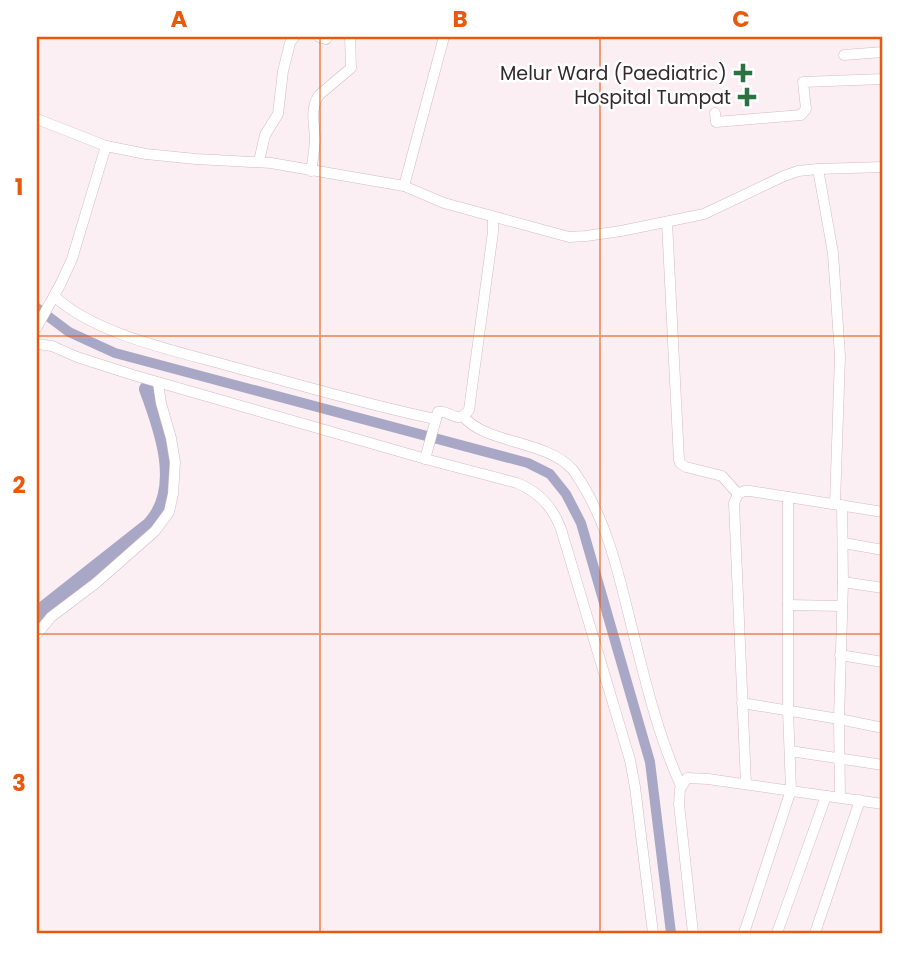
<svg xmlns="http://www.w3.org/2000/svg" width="920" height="970" viewBox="0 0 920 970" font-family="Poppins,sans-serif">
  <rect width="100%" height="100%" fill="#fbeff4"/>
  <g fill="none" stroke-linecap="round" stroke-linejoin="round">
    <polyline stroke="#a8a7c5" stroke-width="10" points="37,308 69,332 115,353 528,463 550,474 566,494 581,523 650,762 671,933"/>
    <path stroke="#a8a7c5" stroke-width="16" d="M37 617 41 611 150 525C184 489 162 429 147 389"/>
    <defs>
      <g id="minor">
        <polyline points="319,37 326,39 327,37"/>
        <polyline points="844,55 883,52"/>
        <polyline points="715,113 716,122 801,115 806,109 803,82 883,79"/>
        <polyline points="37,119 106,146"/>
        <polyline points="259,161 265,135 278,114 283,71 290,43 294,37"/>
        <polyline points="818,169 833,253 840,356 835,504"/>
        <path d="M311 171C313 161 314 151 315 141 315 124 309 111 319 95L351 68 350 37"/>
        <polyline points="404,186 444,37"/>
        <polyline points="667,222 679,460 680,463 686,467 722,476 738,494"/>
        <path d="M54 296C97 336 181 352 237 368 303 386 368 405 435 419"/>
        <polyline points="37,327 61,283 72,259 106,146 146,154 196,159 271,163 404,186 444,203 569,237 586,236 621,231 704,214 784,176 798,171 818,169 883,167"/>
        <path d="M37 344 52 346 77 357 133 375 433 461 517 483C539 492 553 507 561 529L630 760 635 787 653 933"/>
        <path d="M463 416C485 444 546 440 572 469 575 472 578 478 581 482 606 522 617 567 628 612 643 671 656 731 681 786"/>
        <path d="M425 459 438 412C452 410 456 426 469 410L493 232V217"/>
        <polyline points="738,494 734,503 746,784"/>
        <polyline points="738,494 744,491 750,491 883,512"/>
        <polyline points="844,543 883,550"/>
        <polyline points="843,582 883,588"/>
        <polyline points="788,605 842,606"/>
        <polyline points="37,634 51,617 96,583 155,531 169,512 173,494 175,462 171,438 161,403 158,383"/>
        <polyline points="840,655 883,662"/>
        <polyline points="742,703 839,719 883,728"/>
        <polyline points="790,751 883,765"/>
        <polyline points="840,797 839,719 843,582 842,505"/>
        <polyline points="693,933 679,804 680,789 687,778 708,779 883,804"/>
        <polyline points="744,933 791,790 788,710 788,497"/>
        <polyline points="777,933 826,796"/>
        <polyline points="815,933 860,800"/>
      </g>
    </defs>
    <use href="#minor" stroke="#d6b8c5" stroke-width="11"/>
    <use href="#minor" stroke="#fff" stroke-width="10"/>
  </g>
  <path fill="none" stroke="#e8590c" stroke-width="2" stroke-opacity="0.55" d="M320 37V933M600 37V933M37 336H883M37 634H883"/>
  <g fill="#2a723f" stroke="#fff" stroke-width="2.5">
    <path d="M739.5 62.5h7v7h7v7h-7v7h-7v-7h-7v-7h7z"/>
    <path d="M743.5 86.5h7v7h7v7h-7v7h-7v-7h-7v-7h7z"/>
  </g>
  <g text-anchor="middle" stroke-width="5" stroke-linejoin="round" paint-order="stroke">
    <g font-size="19" fill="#33282d" stroke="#fff" text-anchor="end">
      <text x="727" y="80">Melur Ward (Paediatric)</text>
      <text x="731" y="104">Hospital Tumpat</text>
    </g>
  </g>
  <rect width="920" height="970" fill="none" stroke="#ffffff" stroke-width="77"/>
  <rect x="38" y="38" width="843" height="894" fill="none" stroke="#e8590c" stroke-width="2.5"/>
  <g font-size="23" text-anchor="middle" font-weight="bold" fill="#e8590c">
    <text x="179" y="27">A</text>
    <text x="460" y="27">B</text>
    <text x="741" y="27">C</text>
    <text x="19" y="195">1</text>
    <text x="19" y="493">2</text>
    <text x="19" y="791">3</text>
  </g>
</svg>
